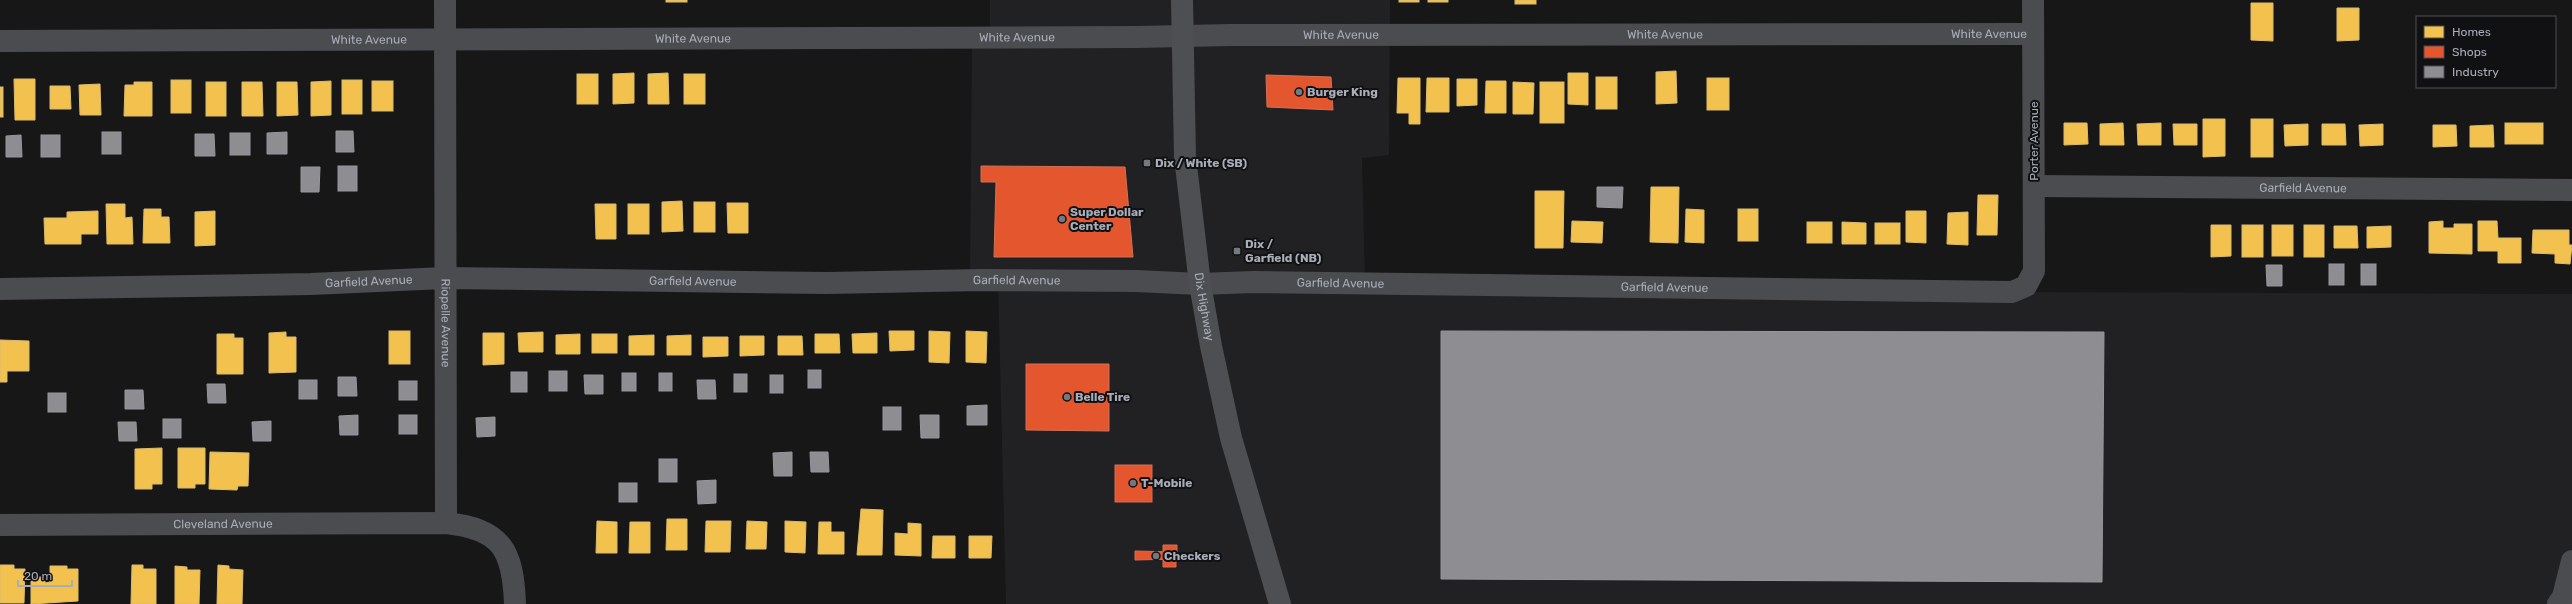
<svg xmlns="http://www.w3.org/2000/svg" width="2572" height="604" viewBox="0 0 2572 604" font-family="Rubik,sans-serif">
  <rect width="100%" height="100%" fill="#171717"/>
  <polygon fill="#212123" points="990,0 1390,0 1389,155 1362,158 1365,284 2012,292 2572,294 2572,561 2558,604 1006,604 998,280 970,280 972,38 990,38"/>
  <g fill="#f2c14e" stroke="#dcbb6e">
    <rect x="666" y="0" width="21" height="2"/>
    <rect x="1399" y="0" width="20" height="2"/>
    <rect x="1428" y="0" width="20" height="2"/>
    <rect x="1515" y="0" width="21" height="4"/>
    <polygon points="2251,3 2273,3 2273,41 2251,40"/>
    <polygon points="2337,8 2359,8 2359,40 2337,41"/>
    <polygon points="1676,71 1677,103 1656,104 1656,72"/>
    <polygon points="634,73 634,103 613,104 613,74"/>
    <polygon points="668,73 669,104 648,104 648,74"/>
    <polygon points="1568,73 1588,73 1588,105 1568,104"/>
    <rect x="577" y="74" width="21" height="30"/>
    <rect x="684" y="74" width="21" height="30"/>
    <rect x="1596" y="77" width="21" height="32"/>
    <polygon points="1398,78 1420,78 1420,124 1409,124 1409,113 1397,113"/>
    <polygon points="1427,78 1449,78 1449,112 1426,112"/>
    <rect x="1707" y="78" width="22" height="32"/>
    <polygon points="14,79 35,79 35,120 15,120"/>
    <polygon points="1457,79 1477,79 1477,105 1457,106"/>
    <rect x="171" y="80" width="20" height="33"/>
    <rect x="342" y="80" width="20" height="34"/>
    <polygon points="331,81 331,115 311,116 311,82"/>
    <rect x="372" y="81" width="21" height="30"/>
    <polygon points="1486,81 1506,81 1506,113 1485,113"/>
    <polygon points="134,82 152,82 152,116 124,116 125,85 134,85"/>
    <rect x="206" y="82" width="20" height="34"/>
    <polygon points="242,82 262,82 263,116 242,116"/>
    <polygon points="277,82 297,82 298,115 277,116"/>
    <polygon points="1513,82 1534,83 1533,114 1513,114"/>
    <rect x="1540" y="82" width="24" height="41"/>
    <polygon points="100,84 101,115 80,115 79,85"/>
    <polygon points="50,86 70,86 71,109 50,109"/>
    <rect x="0" y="87" width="3" height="30"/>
    <polygon points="2203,119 2225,119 2225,156 2203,157"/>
    <rect x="2251" y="119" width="22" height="38"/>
    <polygon points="2064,123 2087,123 2088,144 2064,145"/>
    <polygon points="2123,123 2124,145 2100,145 2100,124"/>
    <polygon points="2161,123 2161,145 2138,145 2137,124"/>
    <rect x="2505" y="123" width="38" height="21"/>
    <polygon points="2173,124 2197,124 2197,145 2174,145"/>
    <polygon points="2308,124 2308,145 2285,146 2284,125"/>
    <polygon points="2322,124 2345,124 2346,145 2322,145"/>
    <polygon points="2383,124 2383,145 2360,146 2359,125"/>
    <polygon points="2433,125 2456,125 2457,146 2433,147"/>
    <polygon points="2493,125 2494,147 2470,147 2470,126"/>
    <polygon points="1651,187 1679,187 1678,243 1650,242"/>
    <polygon points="1535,191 1564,191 1563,248 1535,248"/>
    <polygon points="1978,195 1998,195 1997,235 1977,235"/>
    <polygon points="682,201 683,231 662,232 662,202"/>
    <rect x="694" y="202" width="21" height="30"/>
    <polygon points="727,203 748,203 748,233 728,233"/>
    <polygon points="106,204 125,204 125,218 132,217 133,244 107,244"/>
    <polygon points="595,204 616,204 616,239 596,239"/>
    <rect x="628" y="204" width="21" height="30"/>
    <polygon points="144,209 161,209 161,217 169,217 170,243 143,243"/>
    <polygon points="1686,209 1704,210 1704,243 1685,242"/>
    <rect x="1738" y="209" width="20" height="32"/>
    <polygon points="98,211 98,234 81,234 81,244 45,244 44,218 67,218 67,212"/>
    <polygon points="215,211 215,245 195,246 195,212"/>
    <polygon points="1906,211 1926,211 1926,243 1906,242"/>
    <polygon points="1968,212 1968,245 1947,244 1948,213"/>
    <polygon points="1572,221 1603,222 1602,243 1571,242"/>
    <polygon points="2443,221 2443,228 2454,228 2454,224 2472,224 2472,254 2429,253 2429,222"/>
    <polygon points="2478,221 2497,221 2498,238 2521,238 2521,263 2498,263 2498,251 2478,251"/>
    <rect x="1807" y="222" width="25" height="21"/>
    <polygon points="1842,222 1866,223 1866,244 1842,244"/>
    <rect x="1875" y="223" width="25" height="21"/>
    <polygon points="2211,225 2231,225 2231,256 2211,257"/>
    <rect x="2242" y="225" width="21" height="32"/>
    <rect x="2272" y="225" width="21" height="31"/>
    <rect x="2304" y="225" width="20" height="32"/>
    <polygon points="2334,226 2357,226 2358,248 2334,248"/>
    <polygon points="2391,226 2391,247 2367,248 2367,227"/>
    <polygon points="2533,230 2569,230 2569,245 2572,245 2570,264 2555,263 2555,254 2532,253"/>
    <rect x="389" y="331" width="21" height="33"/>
    <polygon points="889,331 914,331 914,350 890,351"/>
    <polygon points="929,331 950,332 949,363 929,362"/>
    <polygon points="966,331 987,332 986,363 966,362"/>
    <polygon points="286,332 286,337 296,337 296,372 269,373 269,333"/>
    <polygon points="543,332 543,352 519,352 518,333"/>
    <polygon points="483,333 504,333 504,364 483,365"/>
    <polygon points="877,333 877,353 853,353 852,334"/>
    <polygon points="217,334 234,334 234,338 243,338 243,374 217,374"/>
    <polygon points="580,334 580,354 556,354 556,335"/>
    <rect x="592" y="334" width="25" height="19"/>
    <polygon points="815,334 839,334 840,353 815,353"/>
    <polygon points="654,335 654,355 629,355 629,336"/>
    <polygon points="691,335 691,355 667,355 667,336"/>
    <polygon points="740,336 764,336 764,355 740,356"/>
    <polygon points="778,336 802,336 803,355 778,355"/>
    <polygon points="703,337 728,337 728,356 703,357"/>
    <polygon points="0,340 29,341 29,371 7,371 7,382 0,382"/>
    <polygon points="162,448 162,484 152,484 152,489 135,489 135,449"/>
    <polygon points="178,448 205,448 205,484 195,484 195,488 178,488"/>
    <polygon points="210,452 249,453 248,486 238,486 237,490 209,489"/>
    <polygon points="861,509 883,510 882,555 857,555"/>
    <polygon points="667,519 687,519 687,550 666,550"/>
    <polygon points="597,521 617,522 617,553 596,553"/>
    <polygon points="706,521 731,521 730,552 705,552"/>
    <polygon points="747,521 767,522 766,549 746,549"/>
    <polygon points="785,521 806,522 805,553 785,552"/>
    <polygon points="630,522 650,522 650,553 629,553"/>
    <polygon points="819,522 831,522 831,532 844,532 844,554 818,554"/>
    <polygon points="908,523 921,524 921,556 895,555 895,533 908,534"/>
    <polygon points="933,536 955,536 955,558 932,558"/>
    <polygon points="969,536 992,536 991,558 969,558"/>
    <polygon points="0,565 14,565 14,569 25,569 24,603 0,603"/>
    <polygon points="132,565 143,565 143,569 156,569 156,604 131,604"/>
    <polygon points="218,565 229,566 229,569 243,570 242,604 217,604"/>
    <polygon points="50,566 67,566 67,569 78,569 78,601 31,604 31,577 45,577 45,583 50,582"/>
    <polygon points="175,566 187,567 187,570 200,570 199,604 175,604"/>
  </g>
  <g fill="#e4572e" stroke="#d27157">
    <polygon points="1266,75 1331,77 1333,110 1267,107"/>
    <polygon points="981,166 1125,167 1133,257 994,257 996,182 981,182"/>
    <polygon points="1026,364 1109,364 1109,431 1026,430"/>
    <rect x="1115" y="465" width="37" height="37"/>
    <polygon points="1163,545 1177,545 1177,552 1163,551"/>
    <polygon points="1135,551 1177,552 1178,559 1135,560"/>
    <polygon points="1163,560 1176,561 1176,567 1163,567"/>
  </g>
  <g fill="#8d8d92" stroke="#95979d">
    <polygon points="336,131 353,131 354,152 336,152"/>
    <rect x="102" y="132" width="19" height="22"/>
    <polygon points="287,132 287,154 267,154 267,133"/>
    <rect x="230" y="133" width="20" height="22"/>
    <polygon points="195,134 214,134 215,156 195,156"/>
    <polygon points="21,135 22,157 6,157 6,136"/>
    <rect x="41" y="135" width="19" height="22"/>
    <rect x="338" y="166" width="19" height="25"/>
    <polygon points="301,167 320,167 319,192 301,192"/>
    <polygon points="1597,187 1623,187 1622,208 1597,207"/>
    <rect x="2329" y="264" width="15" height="21"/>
    <rect x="2361" y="264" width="15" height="21"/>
    <polygon points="2266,265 2282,265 2282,286 2267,286"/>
    <polygon points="1441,331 2104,332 2102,582 1441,579"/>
    <rect x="808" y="370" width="13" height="18"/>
    <rect x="549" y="371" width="18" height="20"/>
    <rect x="511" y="372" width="16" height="20"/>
    <rect x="622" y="373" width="14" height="18"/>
    <rect x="659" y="373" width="13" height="18"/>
    <rect x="734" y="374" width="13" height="18"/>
    <polygon points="584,375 603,375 603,394 585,394"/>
    <rect x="770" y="375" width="13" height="18"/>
    <polygon points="338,377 356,377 357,396 338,396"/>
    <rect x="299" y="380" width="18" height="19"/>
    <polygon points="697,380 715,380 716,399 698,399"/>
    <rect x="399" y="381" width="18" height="19"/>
    <polygon points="207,384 225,384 226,403 208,403"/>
    <polygon points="125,390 143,390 144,409 125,409"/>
    <rect x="48" y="393" width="18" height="19"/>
    <polygon points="987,405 987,425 967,425 967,406"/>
    <rect x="883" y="407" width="18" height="23"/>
    <polygon points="358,415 358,435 340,435 339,416"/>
    <rect x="399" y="415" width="18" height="19"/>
    <polygon points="920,415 939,415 939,438 921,438"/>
    <polygon points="495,417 495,436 477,437 476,418"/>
    <rect x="163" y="419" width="18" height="19"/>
    <polygon points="271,421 271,441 253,441 252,422"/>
    <polygon points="118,422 136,422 137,441 119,441"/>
    <polygon points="792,452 792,476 774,476 773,453"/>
    <polygon points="810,452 828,452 829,472 811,472"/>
    <rect x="659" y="459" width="18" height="23"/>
    <polygon points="716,480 716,503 698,504 697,481"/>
    <rect x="619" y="483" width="18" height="19"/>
  </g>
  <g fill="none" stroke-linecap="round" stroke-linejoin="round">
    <g stroke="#4b4c50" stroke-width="22">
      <path id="s1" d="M445 0 446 523"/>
      <path id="s2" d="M0 41 1137 37 1231 35 2033 34"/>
      <path id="s3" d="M2034 186 2572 190"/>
      <path id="s4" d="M0 289 311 284 444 278 827 283 981 280 1136 281 1200 284 1253 282 2012 292 2026 286 2034 271 2033 0"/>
      <path id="s5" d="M0 525 446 523C502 529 513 550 515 604"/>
      <polyline points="2558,604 2563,597 2572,561"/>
    </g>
    <path stroke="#4d4f52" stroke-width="22" id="s6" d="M1182 0 1185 157 1200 284 1211 346 1231 438 1280 604"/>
  </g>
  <g fill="#757880" stroke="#111113" stroke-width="1.5">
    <circle cx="1299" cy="92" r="4"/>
    <rect x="1143" y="159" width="8" height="8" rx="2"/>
    <circle cx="1062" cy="219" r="4"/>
    <rect x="1233" y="247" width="8" height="8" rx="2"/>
    <circle cx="1067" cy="397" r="4"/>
    <circle cx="1133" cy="483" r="4"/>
    <circle cx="1156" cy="556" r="4"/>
  </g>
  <g text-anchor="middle" stroke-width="4" stroke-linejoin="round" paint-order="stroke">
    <g font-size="12" fill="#a8adb8" stroke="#111113">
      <text dy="4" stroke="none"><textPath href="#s2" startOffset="1665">White Avenue</textPath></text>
      <text dy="4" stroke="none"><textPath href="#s2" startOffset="1989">White Avenue</textPath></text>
      <text dy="4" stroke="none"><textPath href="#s2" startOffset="1341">White Avenue</textPath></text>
      <text dy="4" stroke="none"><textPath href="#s2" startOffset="1017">White Avenue</textPath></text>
      <text dy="4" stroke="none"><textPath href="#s2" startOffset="693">White Avenue</textPath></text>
      <text dy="4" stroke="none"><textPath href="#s2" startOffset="369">White Avenue</textPath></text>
      <text transform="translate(2034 141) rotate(-90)" y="4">Porter Avenue</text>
      <text dy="4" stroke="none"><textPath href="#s3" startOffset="269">Garfield Avenue</textPath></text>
      <text dy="4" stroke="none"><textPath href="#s4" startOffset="1017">Garfield Avenue</textPath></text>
      <text dy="4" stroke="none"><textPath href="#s4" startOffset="369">Garfield Avenue</textPath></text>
      <text dy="4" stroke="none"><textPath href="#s4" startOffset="693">Garfield Avenue</textPath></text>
      <text dy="4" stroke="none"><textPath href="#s4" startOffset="1341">Garfield Avenue</textPath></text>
      <text dy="4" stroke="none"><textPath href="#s4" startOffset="1665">Garfield Avenue</textPath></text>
      <text dy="4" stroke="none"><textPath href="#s6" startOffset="308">Dix Highway</textPath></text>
      <text dy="4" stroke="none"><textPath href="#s1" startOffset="323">Riopelle Avenue</textPath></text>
      <text dy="4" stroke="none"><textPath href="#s5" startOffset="223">Cleveland Avenue</textPath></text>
    </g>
    <g font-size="12" font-weight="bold" fill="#a8adb8" stroke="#111113" text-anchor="start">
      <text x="1307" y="96">Burger King</text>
      <text x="1155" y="167">Dix / White (SB)</text>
      <text x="1070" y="216">Super Dollar<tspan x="1070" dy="14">Center</tspan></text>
      <text x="1245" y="248">Dix /<tspan x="1245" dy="14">Garfield (NB)</tspan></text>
      <text x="1075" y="401">Belle Tire</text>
      <text x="1141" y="487">T-Mobile</text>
      <text x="1164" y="560">Checkers</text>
    </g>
  </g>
  <rect x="2416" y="16" width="140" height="72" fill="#111113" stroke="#4d4f55"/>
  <rect x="2424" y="26" width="20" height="12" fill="#f2c14e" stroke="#4d4f55"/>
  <text x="2452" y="36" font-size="12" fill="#a8adb8">Homes</text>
  <rect x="2424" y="46" width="20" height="12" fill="#e4572e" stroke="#4d4f55"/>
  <text x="2452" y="56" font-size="12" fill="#a8adb8">Shops</text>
  <rect x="2424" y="66" width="20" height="12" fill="#8d8d92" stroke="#4d4f55"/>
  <text x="2452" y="76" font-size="12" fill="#a8adb8">Industry</text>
  <path d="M18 580v6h54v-6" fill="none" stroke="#a8adb8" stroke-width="2"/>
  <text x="24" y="580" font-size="12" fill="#a8adb8" stroke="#111113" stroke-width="3" paint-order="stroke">20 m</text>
</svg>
